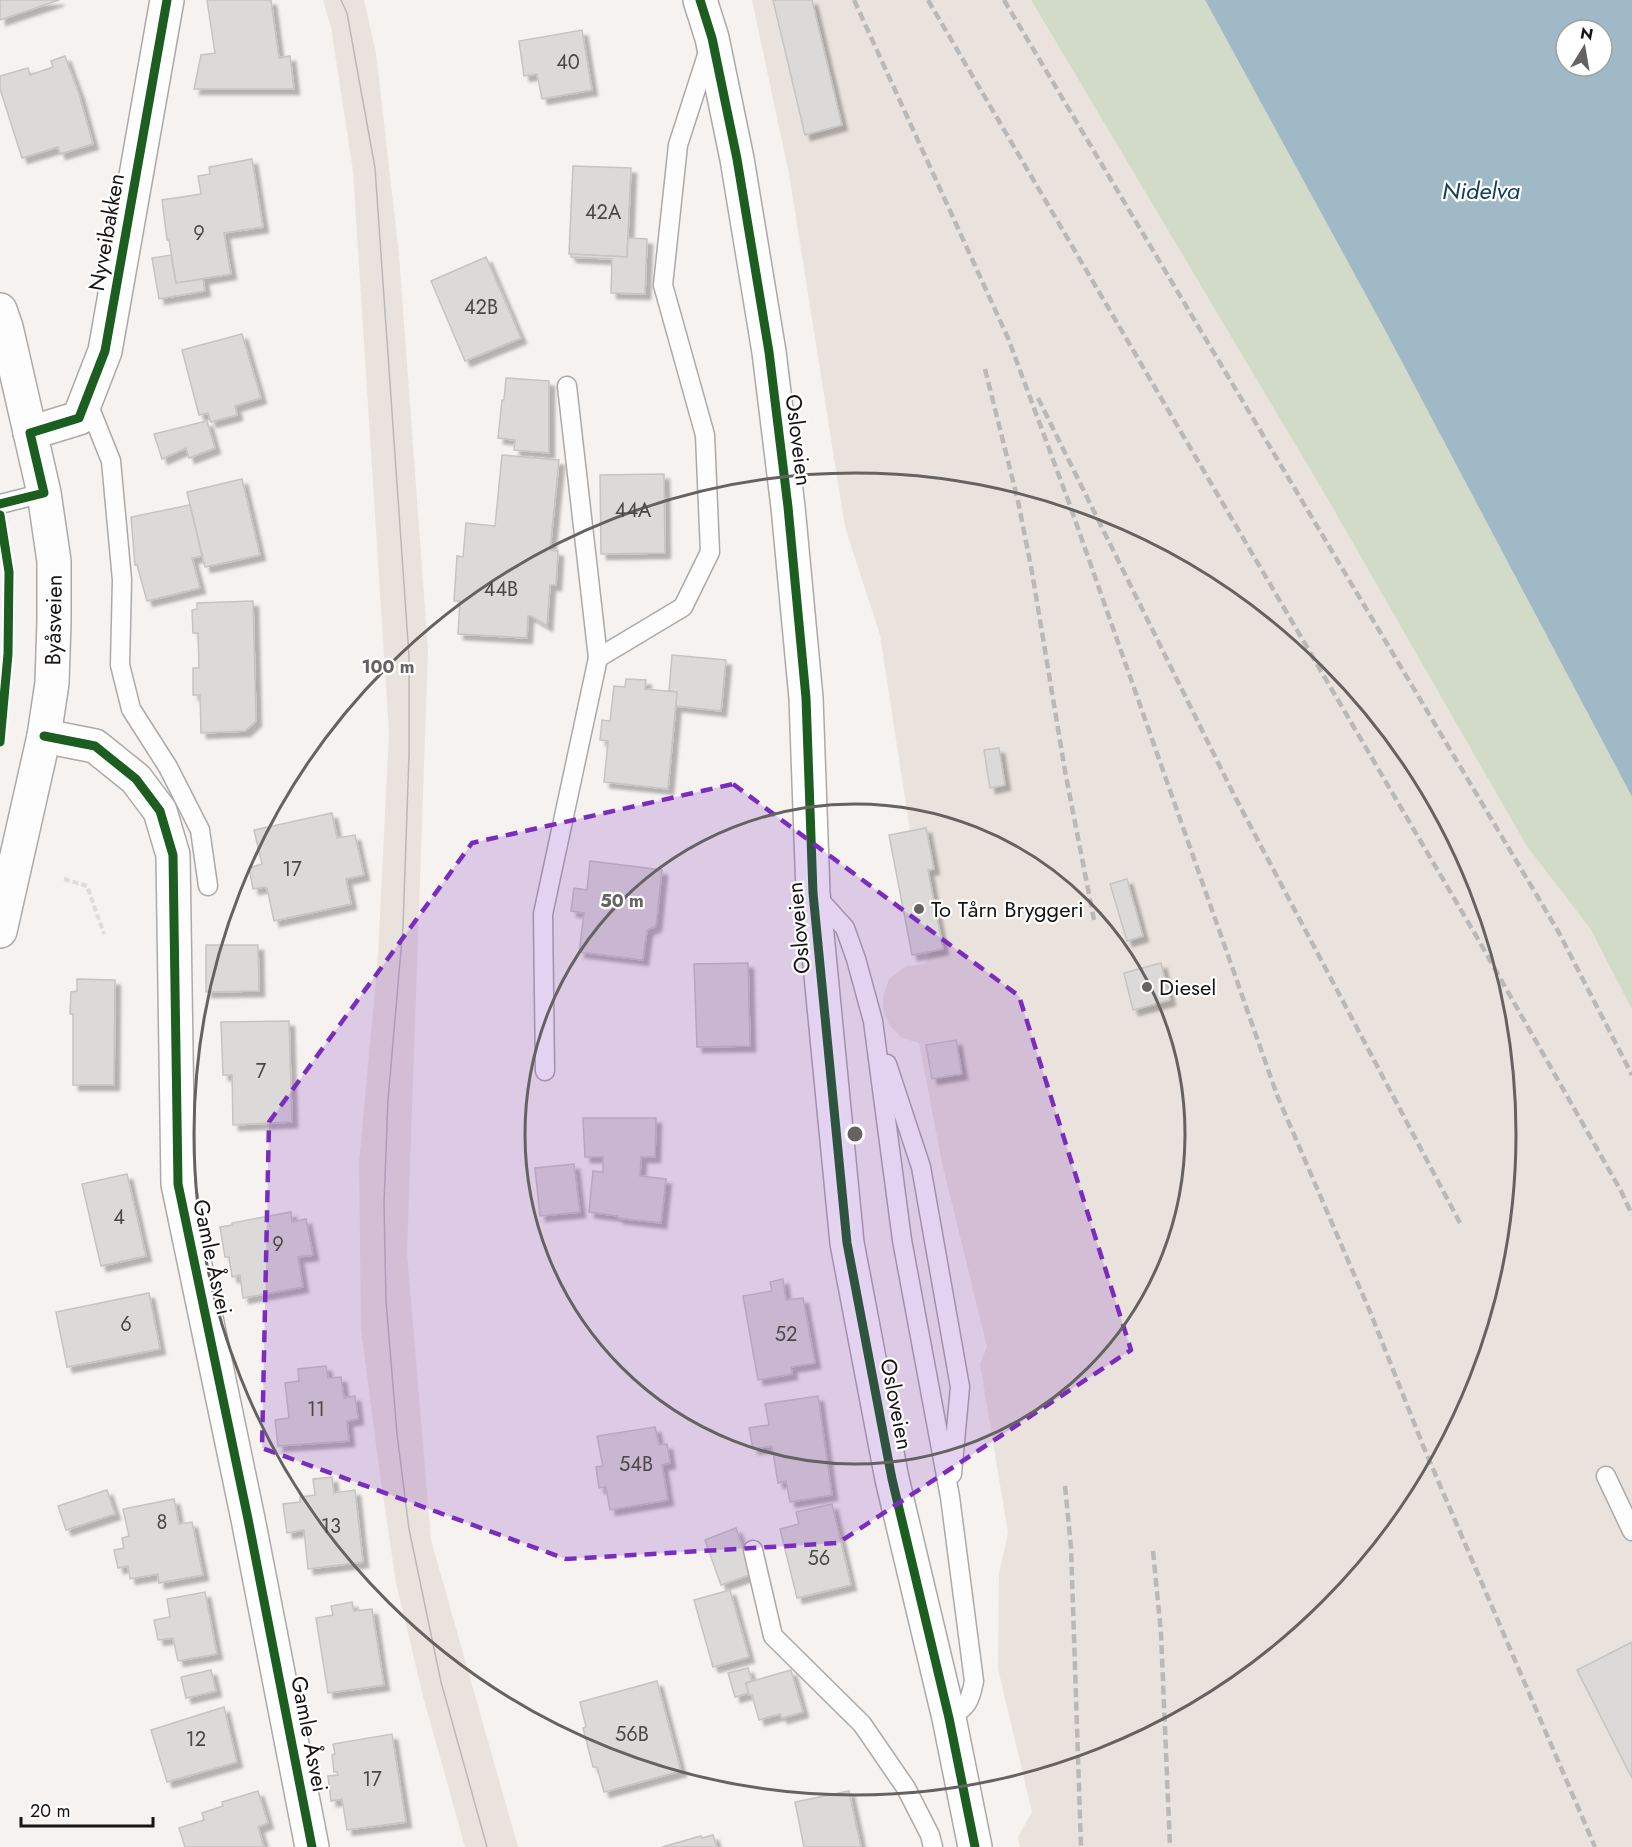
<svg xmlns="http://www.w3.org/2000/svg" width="1632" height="1847" viewBox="0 0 1632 1847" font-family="Jost,sans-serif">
  <defs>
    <filter id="shadow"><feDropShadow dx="5.5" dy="5.5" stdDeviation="1.5" flood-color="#0004"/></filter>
  </defs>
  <rect width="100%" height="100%" fill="#f5f2ef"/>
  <g fill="#eae3dd">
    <polygon points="323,0 364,0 376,53 399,255 428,650 407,1253 431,1540 518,1847 465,1847 423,1696 396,1583 379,1468 361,1329 359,1163 378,956 389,733 353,171 331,27"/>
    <polygon points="752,0 1031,0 1327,498 1526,845 1591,930 1632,1010 1632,1847 1020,1847 1018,1837 1032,1812 998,1669 999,1573 1008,1533 980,1364 987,1347 942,1163 919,1043 902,1038 890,1026 883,1011 883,996 889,979 906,966 925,964 931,951 928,871 933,869 910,831 880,635 845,527 789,174"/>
  </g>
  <polygon fill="#d2dbc7" points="1031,0 1205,0 1386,332 1632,797 1632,1010 1591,930 1526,845 1327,498"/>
  <path fill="#a0b9c6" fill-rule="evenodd" d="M1205 0H1632V797L1386 332ZM1566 30H1602V66H1566Z"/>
  <g fill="#dcdad8" stroke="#c6c4c2" stroke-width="1.5" filter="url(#shadow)">
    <polygon points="0,0 59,0 0,20"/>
    <polygon points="207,0 271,0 279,58 290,56 294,89 194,89 201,55 215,53"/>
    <polygon points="773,0 812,0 842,125 805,135"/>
    <polygon points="582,30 592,90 542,99 537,74 524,76 519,41"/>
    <polygon points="65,56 79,94 93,144 60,154 58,147 22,158 0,89 0,76 28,68 30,75 53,67 51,61"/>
    <polygon points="252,159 263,227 224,233 231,274 176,283 169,240 167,240 162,200 201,194 198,176 210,174 209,167"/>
    <polygon points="573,166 631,168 627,257 569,254"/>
    <polygon points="628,238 647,239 645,294 611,293 612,259 571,257 571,254 627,257"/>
    <polygon points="171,255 176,283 203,279 205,291 159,299 152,258"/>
    <polygon points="486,257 521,338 465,361 431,281"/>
    <polygon points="242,334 261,398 235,406 237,415 211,422 208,413 199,415 182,350"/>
    <polygon points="506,378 549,381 549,453 514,450 515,440 498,438 502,400 504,400"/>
    <polygon points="207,421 215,448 189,458 186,448 162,459 154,434"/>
    <polygon points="502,455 559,460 550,550 558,551 556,585 550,585 547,626 531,616 528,616 527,638 458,634 460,601 454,601 457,556 463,557 466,523 495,526"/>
    <polygon points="664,474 665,553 601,554 600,475"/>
    <polygon points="242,479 260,555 205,567 187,492"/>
    <polygon points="190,505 202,556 192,558 200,588 147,601 137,565 135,565 131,517"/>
    <polygon points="253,601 256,721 245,731 201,733 200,695 193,695 193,668 199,668 198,633 193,633 192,610 197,609 197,603"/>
    <polygon points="672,655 726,660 721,711 676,706 677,692 669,691"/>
    <polygon points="626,679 646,680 645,689 677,692 668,789 604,782 608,741 600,740 602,720 610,721 614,686 625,687"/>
    <polygon points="999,748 1005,785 990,788 984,750"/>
    <polygon points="332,813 337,838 355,835 364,875 346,879 351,904 274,921 267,888 264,887 253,889 249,868 262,864 254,830"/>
    <polygon points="926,828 934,869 928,870 943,949 912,955 889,835"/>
    <polygon points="590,861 662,870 656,926 647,930 643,960 579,952 584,913 571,911 574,888 587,890"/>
    <polygon points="1127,879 1143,936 1127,941 1110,884"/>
    <polygon points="206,945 258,945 259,991 206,992"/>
    <polygon points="748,963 750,1046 697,1047 694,964"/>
    <polygon points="1161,963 1170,1000 1133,1010 1124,973"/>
    <polygon points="77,979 115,980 114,1085 73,1085 73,1014 70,1014 71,992 77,991"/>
    <polygon points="289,1021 292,1122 233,1125 232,1075 223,1075 221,1022"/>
    <polygon points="956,1040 962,1074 932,1079 926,1045"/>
    <polygon points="583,1118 656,1118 655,1157 641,1157 640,1176 666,1179 661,1223 618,1218 618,1216 589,1212 593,1171 603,1172 603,1157 585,1157"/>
    <polygon points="574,1164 580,1212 540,1216 535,1168"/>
    <polygon points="127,1174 146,1256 101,1266 82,1184"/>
    <polygon points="291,1212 292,1222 306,1219 313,1255 298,1257 303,1287 243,1298 240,1275 232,1277 229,1257 225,1257 220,1227 232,1225 232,1223"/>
    <polygon points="783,1279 786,1300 803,1298 815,1363 791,1367 792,1374 758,1380 743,1296 772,1291 770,1282"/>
    <polygon points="149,1293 160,1349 67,1367 56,1312"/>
    <polygon points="326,1366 328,1378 341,1377 344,1398 355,1396 358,1419 347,1421 349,1441 278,1446 275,1420 289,1418 285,1383 299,1381 298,1369"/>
    <polygon points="818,1396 832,1495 790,1502 786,1481 778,1483 772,1446 753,1449 749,1428 769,1425 765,1404"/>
    <polygon points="655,1427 659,1445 667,1444 670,1463 662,1465 668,1500 610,1510 606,1487 599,1488 596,1467 603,1466 597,1436"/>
    <polygon points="332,1477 334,1493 355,1490 363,1562 308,1569 304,1530 287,1533 283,1504 300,1502 300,1497 315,1495 313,1479"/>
    <polygon points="107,1490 115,1514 66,1530 58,1506"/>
    <polygon points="174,1499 179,1524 192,1522 203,1575 159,1583 158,1574 130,1579 128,1566 118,1568 114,1550 124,1548 122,1538 129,1536 123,1509"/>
    <polygon points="832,1504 851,1585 797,1598 780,1529 799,1524 796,1512"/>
    <polygon points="736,1528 752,1574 721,1585 705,1540"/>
    <polygon points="730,1590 749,1657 713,1667 694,1600"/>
    <polygon points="205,1592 217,1654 178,1661 173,1638 158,1640 154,1620 170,1617 167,1599"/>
    <polygon points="352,1602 354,1611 372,1609 384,1685 328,1693 316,1618 333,1615 331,1606"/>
    <polygon points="1632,1642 1632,1778 1577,1670"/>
    <polygon points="748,1668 752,1681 746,1683 749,1693 735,1697 728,1673"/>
    <polygon points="211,1670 216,1691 186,1698 181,1677"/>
    <polygon points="791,1670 803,1712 782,1718 780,1714 759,1720 752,1695 749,1695 746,1683"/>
    <polygon points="657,1681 681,1771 604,1792 597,1767 593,1767 583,1728 586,1727 580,1702"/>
    <polygon points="224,1707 237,1762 167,1782 151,1730"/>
    <polygon points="392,1734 406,1822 347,1830 342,1799 331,1801 328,1776 338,1775 337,1772 334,1772 332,1755 335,1754 333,1744"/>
    <polygon points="258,1791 268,1823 258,1827 264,1847 185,1847 179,1828 204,1820 202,1813 223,1806 222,1802"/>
    <polygon points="849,1791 861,1847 804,1847 795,1802"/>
    <polygon points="713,1835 717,1847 662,1847 701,1836 702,1838"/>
  </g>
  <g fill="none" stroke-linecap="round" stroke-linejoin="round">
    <defs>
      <g id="service">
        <polyline points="567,386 598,658"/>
        <polyline points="87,401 111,461 122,580 120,665 131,709 168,767 200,830 208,886"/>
        <polyline points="0,504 44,493"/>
        <path d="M816 896 845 928 856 959 873 1021 902 1240 950 1497 974 1681C970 1702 967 1707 949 1718"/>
        <polyline points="887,1064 921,1167 960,1387 952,1474"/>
        <polyline points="545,1071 543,914 598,658 683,607 710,552 705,435 663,285 678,145 709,49"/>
        <polyline points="1606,1476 1632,1531"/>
        <polyline points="753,1550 773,1636 862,1724 906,1788 930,1835 933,1847"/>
      </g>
      <g id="minor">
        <polyline points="30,433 79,418 105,351 167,0"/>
        <polyline points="44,736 95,746 136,779 160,811 173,855 178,1184 248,1519 312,1847"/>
      </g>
      <polyline id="tertiary" points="700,0 712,38 737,159 769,352 788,507 806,698 813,893 847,1243 892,1479 949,1718 975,1847"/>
      <polyline id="secondary" points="0,310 6,327 44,493 54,561 54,621 52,683 44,736 0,931"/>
    </defs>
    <use href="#service" stroke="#acaaa9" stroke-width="21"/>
    <use href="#minor" stroke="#acaaa9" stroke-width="36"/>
    <use href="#tertiary" stroke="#acaaa9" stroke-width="36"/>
    <use href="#secondary" stroke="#acaaa9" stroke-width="36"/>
    <polyline stroke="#dedddc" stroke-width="4" stroke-dasharray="6 3" stroke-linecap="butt" points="64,879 87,886 104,934"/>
    <use href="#service" stroke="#fefdfd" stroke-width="18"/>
    <use href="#minor" stroke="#fefdfd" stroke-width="33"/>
    <use href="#tertiary" stroke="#fefdfd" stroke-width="33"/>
    <use href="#secondary" stroke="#fefdfd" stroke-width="33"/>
    <polyline stroke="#bab9b9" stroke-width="1.5" points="341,0 347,13 375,168 409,656 409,755 403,927 388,1100 384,1204 386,1301 397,1434 409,1529 441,1682 487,1847"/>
    <g stroke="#bab9b9" stroke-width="4.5" stroke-dasharray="9 4.5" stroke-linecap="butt">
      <polyline points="854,0 1008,338 1068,500 1277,1095 1371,1314 1424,1448 1595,1847"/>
      <polyline points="928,0 1475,934 1621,1191 1632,1215"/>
      <polyline points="1004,0 1558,931 1632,1075"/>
      <polyline points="985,369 1018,501 1032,572 1065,771 1094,920"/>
      <polyline points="1038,398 1234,795 1460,1223"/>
      <polyline points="1065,1486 1071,1547 1081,1847"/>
      <polyline points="1153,1551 1161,1633 1170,1847"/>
    </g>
    <defs>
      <g id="cycleway">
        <polyline points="700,0 712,38 737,159 769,352 788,507 806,698 813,893 847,1243 892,1479 949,1718 975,1847"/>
        <polyline points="0,504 44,493 30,433 79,418 105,351 167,0"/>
        <polyline points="0,515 9,572 8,654 0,742"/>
        <polyline points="44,736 95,746 136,779 160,811 173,855 178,1184 248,1519 312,1847"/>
      </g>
    </defs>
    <use href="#cycleway" stroke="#fff" stroke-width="13"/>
    <use href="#cycleway" stroke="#1b5e20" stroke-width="9"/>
  </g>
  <path fill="#7b2cbf" fill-opacity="0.2" stroke="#7b2cbf" stroke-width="4.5" stroke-dasharray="12 8" stroke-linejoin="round" d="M733 784 1019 996 1131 1350 838 1543 566 1559 262 1448 269 1122 472 843Z"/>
  <g fill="none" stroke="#656261" stroke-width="3">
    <circle cx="855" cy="1134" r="330"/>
    <circle cx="855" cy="1134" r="661"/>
  </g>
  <g fill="#656261" stroke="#fff" stroke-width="2">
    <circle cx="919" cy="909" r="6"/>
    <circle cx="1147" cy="987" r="6"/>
  </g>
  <g text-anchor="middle" stroke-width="4.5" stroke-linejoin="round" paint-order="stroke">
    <g font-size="20" fill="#4a4847">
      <text x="568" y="69">40</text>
      <text x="603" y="219">42A</text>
      <text x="199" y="240">9</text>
      <text x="481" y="314">42B</text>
      <text x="633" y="517">44A</text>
      <text x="501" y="596">44B</text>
      <text x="292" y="876">17</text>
      <text x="261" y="1078">7</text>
      <text x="119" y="1224">4</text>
      <text x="278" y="1251">9</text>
      <text x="126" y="1331">6</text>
      <text x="786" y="1341">52</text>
      <text x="316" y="1416">11</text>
      <text x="636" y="1471">54B</text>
      <text x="162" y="1529">8</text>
      <text x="331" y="1533">13</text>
      <text x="819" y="1565">56</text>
      <text x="632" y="1741">56B</text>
      <text x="196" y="1746">12</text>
      <text x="372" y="1786">17</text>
    </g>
    <g font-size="22" fill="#171514" stroke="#fff">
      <text transform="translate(106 232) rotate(-80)" y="8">Nyveibakken</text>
      <text transform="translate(799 440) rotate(83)" y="8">Osloveien</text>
      <text transform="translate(53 620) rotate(-89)" y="8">Byåsveien</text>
      <text transform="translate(798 928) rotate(-95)" y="8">Osloveien</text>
      <text transform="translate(213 1257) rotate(78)" y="8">Gamle Åsvei</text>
      <text transform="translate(897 1404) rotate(79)" y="8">Osloveien</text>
      <text transform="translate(310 1734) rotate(79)" y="8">Gamle Åsvei</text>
    </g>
    <g font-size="22" fill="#171514" stroke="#fff" text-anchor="start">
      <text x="931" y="917">To Tårn Bryggeri</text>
      <text x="1159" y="995">Diesel</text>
    </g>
    <g font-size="24" font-style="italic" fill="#104158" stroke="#fff">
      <text x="1481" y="199">Nidelva</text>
    </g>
  </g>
  <circle cx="855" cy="1134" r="9" fill="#656261" stroke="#fff" stroke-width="3"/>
  <g font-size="18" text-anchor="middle" font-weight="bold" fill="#656261" stroke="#fff" stroke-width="4.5" stroke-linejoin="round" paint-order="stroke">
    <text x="388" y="673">100 m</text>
    <text x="622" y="907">50 m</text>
  </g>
  <g transform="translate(1584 48) rotate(11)"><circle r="28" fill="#ffffff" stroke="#a2a1a1" stroke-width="1.5"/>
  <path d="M0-4.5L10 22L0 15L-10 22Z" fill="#656261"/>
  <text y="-9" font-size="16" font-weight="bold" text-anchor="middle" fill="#171514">N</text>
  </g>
  <path d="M21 1817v9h132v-9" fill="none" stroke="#171514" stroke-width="3"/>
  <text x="30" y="1817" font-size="18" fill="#171514" stroke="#ffffff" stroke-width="4.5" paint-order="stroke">20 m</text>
</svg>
